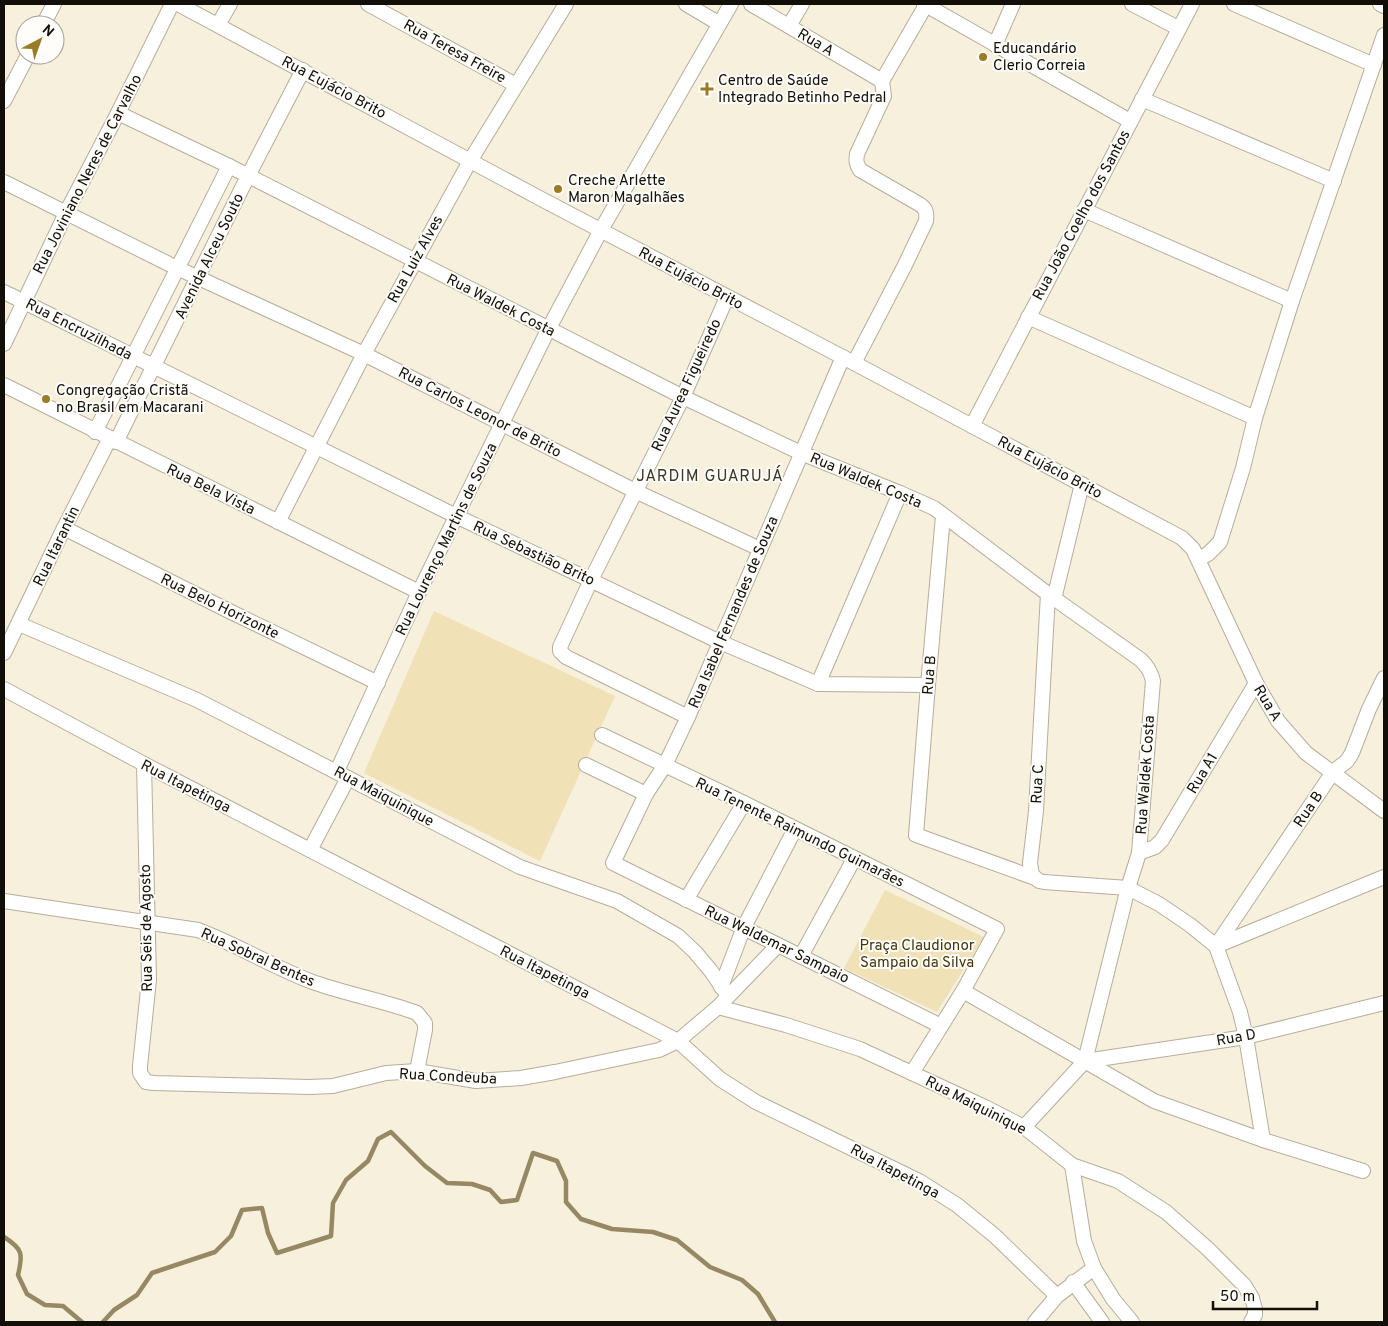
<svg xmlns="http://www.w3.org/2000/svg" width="1388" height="1326" viewBox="0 0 1388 1326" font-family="Overpass,sans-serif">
  <rect width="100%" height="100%" fill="#f7f0dc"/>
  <g fill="#f0e1b7">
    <polygon points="434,611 615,696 540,861 364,773"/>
    <polygon points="885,890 984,937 937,1012 844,968"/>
  </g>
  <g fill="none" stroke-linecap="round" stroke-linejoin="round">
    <g stroke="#968862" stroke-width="4.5">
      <path d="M4 1237C23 1249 23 1254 18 1275L27 1294 45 1305 63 1306 82 1322"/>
      <polyline points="103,1322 114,1310 137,1295 152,1273 215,1252 231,1236 242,1210 262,1208 268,1233 277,1253 331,1236 333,1203 346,1180 368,1161 378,1139 391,1132 425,1166 447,1183 472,1184 490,1190 501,1202 517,1200 533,1153 557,1161 566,1181 566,1202 581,1219 612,1229 653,1232 677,1240 710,1267 742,1280 758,1294 775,1322"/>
    </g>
    <defs>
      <g id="minor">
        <polyline points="178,4 545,201 854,363 1182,538 1193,549 1256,683 1278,721 1306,753 1384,811"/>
        <polyline points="368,4 516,85"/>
        <polyline points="686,4 718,23"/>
        <polyline points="751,4 882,81 926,5"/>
        <polyline points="924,4 1130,121"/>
        <polyline points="1132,4 1178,28"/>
        <polyline points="1234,4 1374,65"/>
        <polyline points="1380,4 1384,6"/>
        <polyline points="43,25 54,4"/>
        <polyline points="218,25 230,4"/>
        <polyline points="789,26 802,4"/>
        <polyline points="995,45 1013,4"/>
        <polyline points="1142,99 1334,181"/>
        <polyline points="4,101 28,55"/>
        <path d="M118 113 229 166 683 397 801 453 900 493 934 508 1048 594 1141 660C1148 667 1151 672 1153 681L1139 853 1128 888 1085 1061 1024 1127"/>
        <polyline points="4,182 177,268 364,354 635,491 760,549"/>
        <polyline points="1084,210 1292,301"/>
        <polyline points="4,292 456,516 720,642 818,684 928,685"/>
        <polyline points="1028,317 1255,418"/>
        <polyline points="4,344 66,213 118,113 172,4"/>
        <polyline points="843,357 688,717 665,765 646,794 613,863 941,1026"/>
        <path d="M854 363 904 267 926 221C927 213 926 208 919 204L860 170C856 164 856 160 857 154L884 96 882 81"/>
        <polyline points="4,385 419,592"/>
        <polyline points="972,426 1192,4"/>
        <polyline points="95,432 229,166"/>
        <polyline points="116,442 248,176 303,70"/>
        <polyline points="943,516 928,685 916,835 1035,878"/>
        <polyline points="278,522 364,354 470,161 566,4"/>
        <polyline points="64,528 229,611 378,683"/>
        <polyline points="1198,559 1208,554 1220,542 1243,468 1255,418 1292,301 1384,35"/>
        <polyline points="1048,594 1036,811 1030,863 1032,875 1039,881 1044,882 1128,888 1159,904 1190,925 1216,946 1240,1012 1246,1037 1263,1140"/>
        <polyline points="1054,599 1082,484"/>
        <polyline points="19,624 197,700 520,867 617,901 678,936 695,952 711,971 728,996"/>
        <polyline points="4,653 64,528 110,438"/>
        <polyline points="818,684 900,493"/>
        <polyline points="4,689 144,764 678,1041 720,1079 756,1102 919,1181 957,1205 995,1236 1057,1296"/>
        <polyline points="688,717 566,657 560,651 560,647 591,580 683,397 727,297"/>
        <polyline points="602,735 744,803 997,929 963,991 912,1073"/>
        <polyline points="144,764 149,980 140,1066 140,1073 146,1082 154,1083 309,1087 333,1086 386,1073 417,1071 476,1081 521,1078 555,1072 659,1050 678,1041 718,1007 778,945"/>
        <polyline points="586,765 646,794"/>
        <polyline points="337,771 419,592 548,330 601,230 731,4"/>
        <polyline points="310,850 348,778"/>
        <polyline points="1139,853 1155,847 1162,840 1256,683"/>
        <polyline points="686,900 744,803"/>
        <path d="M4 901 198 930C236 944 271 966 310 981 345 994 382 1000 417 1013L425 1023V1030L417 1071"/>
        <polyline points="1216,946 1333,772 1347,761 1352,753 1369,709 1384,678"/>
        <polyline points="1216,946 1384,877"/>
        <polyline points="801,956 854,859"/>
        <polyline points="721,987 744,927 795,829"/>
        <polyline points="963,991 1154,1101 1263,1140 1363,1171"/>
        <polyline points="718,1007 786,1025 860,1049 985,1107 1024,1127 1072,1165 1118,1181 1166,1212 1208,1249 1244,1285 1252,1298 1255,1309 1255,1315 1251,1322"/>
        <polyline points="1085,1061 1246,1037 1384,1003"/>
        <polyline points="1072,1165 1084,1241 1094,1268 1113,1299 1132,1322"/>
        <polyline points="1073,1282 1102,1322"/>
        <polyline points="1035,1322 1057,1296 1094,1268"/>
      </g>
    </defs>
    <use href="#minor" stroke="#b5ae9b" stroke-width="16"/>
    <use href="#minor" stroke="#fff" stroke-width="14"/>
  </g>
  <g fill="#997c25" stroke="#fffdf9" stroke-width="2">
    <circle cx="983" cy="57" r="5"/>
    <path d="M704.5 81.5h5v5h5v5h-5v5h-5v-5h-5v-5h5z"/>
    <circle cx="558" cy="189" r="5"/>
    <circle cx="46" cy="399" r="5"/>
  </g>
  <g text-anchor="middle" stroke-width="4" stroke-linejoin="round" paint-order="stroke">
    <g font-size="15" fill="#120f08" stroke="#fffdf9">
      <text transform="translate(816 42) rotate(31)" y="5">Rua A</text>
      <text transform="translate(455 51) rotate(29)" y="5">Rua Teresa Freire</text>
      <text transform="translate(334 87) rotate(28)" y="5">Rua Eujácio Brito</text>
      <text transform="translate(87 174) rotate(-63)" y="5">Rua Joviniano Neres de Carvalho</text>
      <text transform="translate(1081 215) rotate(-62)" y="5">Rua João Coelho dos Santos</text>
      <text transform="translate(209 256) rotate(-64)" y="5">Avenida Alceu Souto</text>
      <text transform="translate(415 259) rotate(-61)" y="5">Rua Luiz Alves</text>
      <text transform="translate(691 278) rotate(28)" y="5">Rua Eujácio Brito</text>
      <text transform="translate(501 305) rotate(27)" y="5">Rua Waldek Costa</text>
      <text transform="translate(79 329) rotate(27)" y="5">Rua Encruzilhada</text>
      <text transform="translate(686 385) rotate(-65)" y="5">Rua Aurea Figueiredo</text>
      <text transform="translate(480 412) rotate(27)" y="5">Rua Carlos Leonor de Brito</text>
      <text transform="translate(1050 467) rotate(28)" y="5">Rua Eujácio Brito</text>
      <text transform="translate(866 480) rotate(23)" y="5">Rua Waldek Costa</text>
      <text transform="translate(211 489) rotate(26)" y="5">Rua Bela Vista</text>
      <text transform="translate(446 539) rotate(-64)" y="5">Rua Lourenço Martins de Souza</text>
      <text transform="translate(56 546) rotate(-64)" y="5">Rua Itarantin</text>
      <text transform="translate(534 553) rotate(25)" y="5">Rua Sebastião Brito</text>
      <text transform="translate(220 606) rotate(26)" y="5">Rua Belo Horizonte</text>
      <text transform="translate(733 612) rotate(-67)" y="5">Rua Isabel Fernandes de Souza</text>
      <text transform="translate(929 675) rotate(-85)" y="5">Rua B</text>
      <text transform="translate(1268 703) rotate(59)" y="5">Rua A</text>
      <text transform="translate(1202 773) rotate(-59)" y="5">Rua A1</text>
      <text transform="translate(1145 775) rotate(-86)" y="5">Rua Waldek Costa</text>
      <text transform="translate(1037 784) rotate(-87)" y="5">Rua C</text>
      <text transform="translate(186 786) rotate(27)" y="5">Rua Itapetinga</text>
      <text transform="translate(384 796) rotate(28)" y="5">Rua Maiquinique</text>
      <text transform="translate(1308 809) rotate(-56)" y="5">Rua B</text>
      <text transform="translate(800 832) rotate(26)" y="5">Rua Tenente Raimundo Guimarães</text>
      <text transform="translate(146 928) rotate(-91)" y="5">Rua Seis de Agosto</text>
      <text transform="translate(777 944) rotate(26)" y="5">Rua Waldemar Sampaio</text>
      <text transform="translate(258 957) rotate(24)" y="5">Rua Sobral Bentes</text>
      <text transform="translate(545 972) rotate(27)" y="5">Rua Itapetinga</text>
      <text transform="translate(1236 1037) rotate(-10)" y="5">Rua D</text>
      <text transform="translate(448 1076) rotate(3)" y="5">Rua Condeuba</text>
      <text transform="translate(976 1105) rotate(27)" y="5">Rua Maiquinique</text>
      <text transform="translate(895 1171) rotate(28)" y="5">Rua Itapetinga</text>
    </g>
    <g font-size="15" fill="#120f08" stroke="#fffdf9" text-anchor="start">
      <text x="993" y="53">Educandário<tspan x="993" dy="17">Clerio Correia</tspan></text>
      <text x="718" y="85">Centro de Saúde<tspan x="718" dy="17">Integrado Betinho Pedral</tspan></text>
      <text x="568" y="185">Creche Arlette<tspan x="568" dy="17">Maron Magalhães</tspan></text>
      <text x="56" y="395">Congregação Cristã<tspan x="56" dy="17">no Brasil em Macarani</tspan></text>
    </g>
    <g font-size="15" fill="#44360b" stroke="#fffdf9">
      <text x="917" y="950">Praça Claudionor<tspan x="917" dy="17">Sampaio da Silva</tspan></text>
    </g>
    <g font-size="16" letter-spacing="1" fill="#3c3626" stroke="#fffdf9">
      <text x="710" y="481">JARDIM GUARUJÁ</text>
    </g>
  </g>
  <rect width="1388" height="1326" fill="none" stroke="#120f08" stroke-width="10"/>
  <g transform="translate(40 40) rotate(41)"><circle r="24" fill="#fffdf9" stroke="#a09e99"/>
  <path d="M0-4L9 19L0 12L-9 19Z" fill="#997c25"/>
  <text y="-8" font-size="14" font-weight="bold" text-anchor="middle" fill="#120f08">N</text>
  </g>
  <path d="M1213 1301v8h104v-8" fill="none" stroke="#120f08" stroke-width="2.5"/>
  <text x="1220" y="1301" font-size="15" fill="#120f08" stroke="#fffdf9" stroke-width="4" paint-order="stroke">50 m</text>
</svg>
